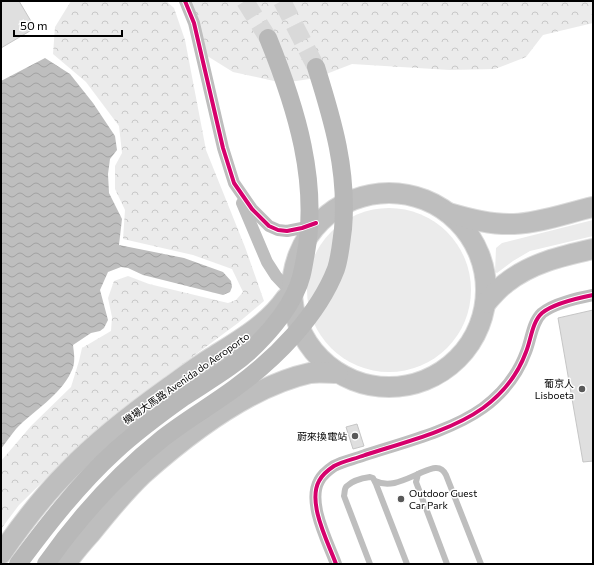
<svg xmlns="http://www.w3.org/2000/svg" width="594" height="565" viewBox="0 0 594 565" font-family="Commissioner,'Noto Sans SC',sans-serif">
  <defs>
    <pattern id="forest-crowns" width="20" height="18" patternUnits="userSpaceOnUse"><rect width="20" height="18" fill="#ebebeb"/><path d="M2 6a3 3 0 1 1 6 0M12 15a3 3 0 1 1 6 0" fill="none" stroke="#c8c8c8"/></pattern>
    <pattern id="water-waves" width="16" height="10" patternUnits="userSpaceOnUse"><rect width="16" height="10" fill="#bebebe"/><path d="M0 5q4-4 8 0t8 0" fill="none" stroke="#a2a2a2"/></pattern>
  </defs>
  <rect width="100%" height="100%" fill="#fff"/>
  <g fill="#ebebeb">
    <circle cx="389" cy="290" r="82"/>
    <polygon points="593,220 593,236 530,251 513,261 497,273 495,272 496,248 502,243"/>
  </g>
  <g fill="url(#forest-crowns)">
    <polygon points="71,1 166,1 174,8 185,40 206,150 245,247 264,301 238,323 122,409 73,452 19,505 1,529 1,461 31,426 71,387 79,361 82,348 111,331 112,317 108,298 114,281 128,276 149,284 228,303 236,300 243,292 232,269 193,255 123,239 125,210 115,189 115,166 122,153 119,126 86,82 53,54 55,27"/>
    <polygon points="191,1 593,1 593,23 543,35 526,57 495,69 450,70 352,64 316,78 283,83 233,72 204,54"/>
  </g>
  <path fill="url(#water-waves)" d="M45 58 70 74 93 103 115 136 117 150 110 159 108 174 109 193 122 219 119 245 184 258 223 272 231 281 232 287 230 292 223 295 143 275 128 268 121 267 108 272 100 290 108 320 104 328 100 331 91 333 73 345C74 354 76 363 71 372 60 396 34 410 16 429 11 435 6 442 1 449V81Z"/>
  <g fill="#dfdfdf" stroke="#c6c6c6">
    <polygon points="1,1 19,1 35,28 1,48"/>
    <polygon points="593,310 593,461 583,462 558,318"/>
    <polygon points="357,424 364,446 353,449 346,427"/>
  </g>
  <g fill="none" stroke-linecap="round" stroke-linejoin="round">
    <g stroke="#d9d9d9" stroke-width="18" stroke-dasharray="18 9" stroke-linecap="butt">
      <polyline points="245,1 268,38"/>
      <polyline points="282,1 316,67"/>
    </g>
    <defs>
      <g id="primary">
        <circle cx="389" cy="290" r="97"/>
        <path d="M449 213C470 219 492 225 514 224 540 223 567 213 593 207"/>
        <path d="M486 303C492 296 499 288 506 283 531 263 562 256 593 249"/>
        <path d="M1 554C21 525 43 496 68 471 98 440 133 413 168 388 182 378 196 367 211 358 238 341 267 325 286 298"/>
        <path d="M66 564C73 553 82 543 91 533 107 513 124 492 143 474 188 434 251 386 310 373 319 372 329 373 338 373"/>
      </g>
    </defs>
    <use href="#primary" stroke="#dbdbdb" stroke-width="22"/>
    <g stroke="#bebebe" stroke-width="6">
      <path d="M375 481C390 488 404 480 418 474"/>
      <path d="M370 564 344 496C345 492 344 488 347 486 352 481 363 478 370 477L373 478 376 484 407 564"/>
      <path d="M447 564 416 482 418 474C428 470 440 462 446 475L481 564"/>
    </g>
    <g stroke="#bebebe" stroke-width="12">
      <polyline points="185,1 194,23 223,148 234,183 252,209 269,226 278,230 287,231 302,228 316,223"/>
      <polyline points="242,203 267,262 276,276 291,292"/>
      <path d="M336 564C328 542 307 503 319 481 322 475 328 470 334 466 343 461 355 459 365 455 402 443 451 431 483 408 502 394 518 374 526 352 531 340 532 322 542 313 554 303 578 298 593 295"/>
    </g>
    <use href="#primary" stroke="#bebebe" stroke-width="20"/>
    <g stroke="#b8b8b8" stroke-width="18">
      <path d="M18 564C47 525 78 485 114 452 136 432 160 414 184 397 208 381 235 366 256 345 271 330 286 312 295 293 301 282 303 270 305 258 320 183 296 107 268 38"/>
      <path d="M46 564C79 517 118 474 163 438 186 420 212 405 235 388 275 359 318 316 336 269 340 257 341 243 343 229 348 171 333 121 316 67"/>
    </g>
    <defs>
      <g id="cycleway">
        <polyline points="185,1 194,23 223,148 234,183 252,209 269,226 278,230 287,231 302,228 316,223"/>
        <path d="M336 564C328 542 307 503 319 481 322 475 328 470 334 466 343 461 355 459 365 455 402 443 451 431 483 408 502 394 518 374 526 352 531 340 532 322 542 313 554 303 578 298 593 295"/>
      </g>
    </defs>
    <use href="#cycleway" stroke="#fff" stroke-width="6"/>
    <use href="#cycleway" stroke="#d6006c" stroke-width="4"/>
  </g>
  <g fill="#595959" stroke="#fff" stroke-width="1.5">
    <circle cx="582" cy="389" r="4"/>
    <circle cx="355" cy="436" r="4"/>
    <circle cx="401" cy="499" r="4"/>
  </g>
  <g text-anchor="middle" stroke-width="3" stroke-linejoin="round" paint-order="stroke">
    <g font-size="10" fill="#000" stroke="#fff">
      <text transform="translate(186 378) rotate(-35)" y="4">機場大馬路 Avenida do Aeroporto</text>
    </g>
    <g font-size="10" fill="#000" stroke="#fff" text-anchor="end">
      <text x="574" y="387">葡京人<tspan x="574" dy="12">Lisboeta</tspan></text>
      <text x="347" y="440">蔚來換電站</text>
      <text x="409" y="497" text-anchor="start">Outdoor Guest<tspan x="409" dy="12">Car Park</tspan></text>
    </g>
  </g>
  <rect width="594" height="565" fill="none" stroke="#000000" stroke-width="4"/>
  <path d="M14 30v6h108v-6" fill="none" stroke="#000000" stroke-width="2"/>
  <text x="20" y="30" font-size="12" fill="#000000" stroke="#ffffff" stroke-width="3" paint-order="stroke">50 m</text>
</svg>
